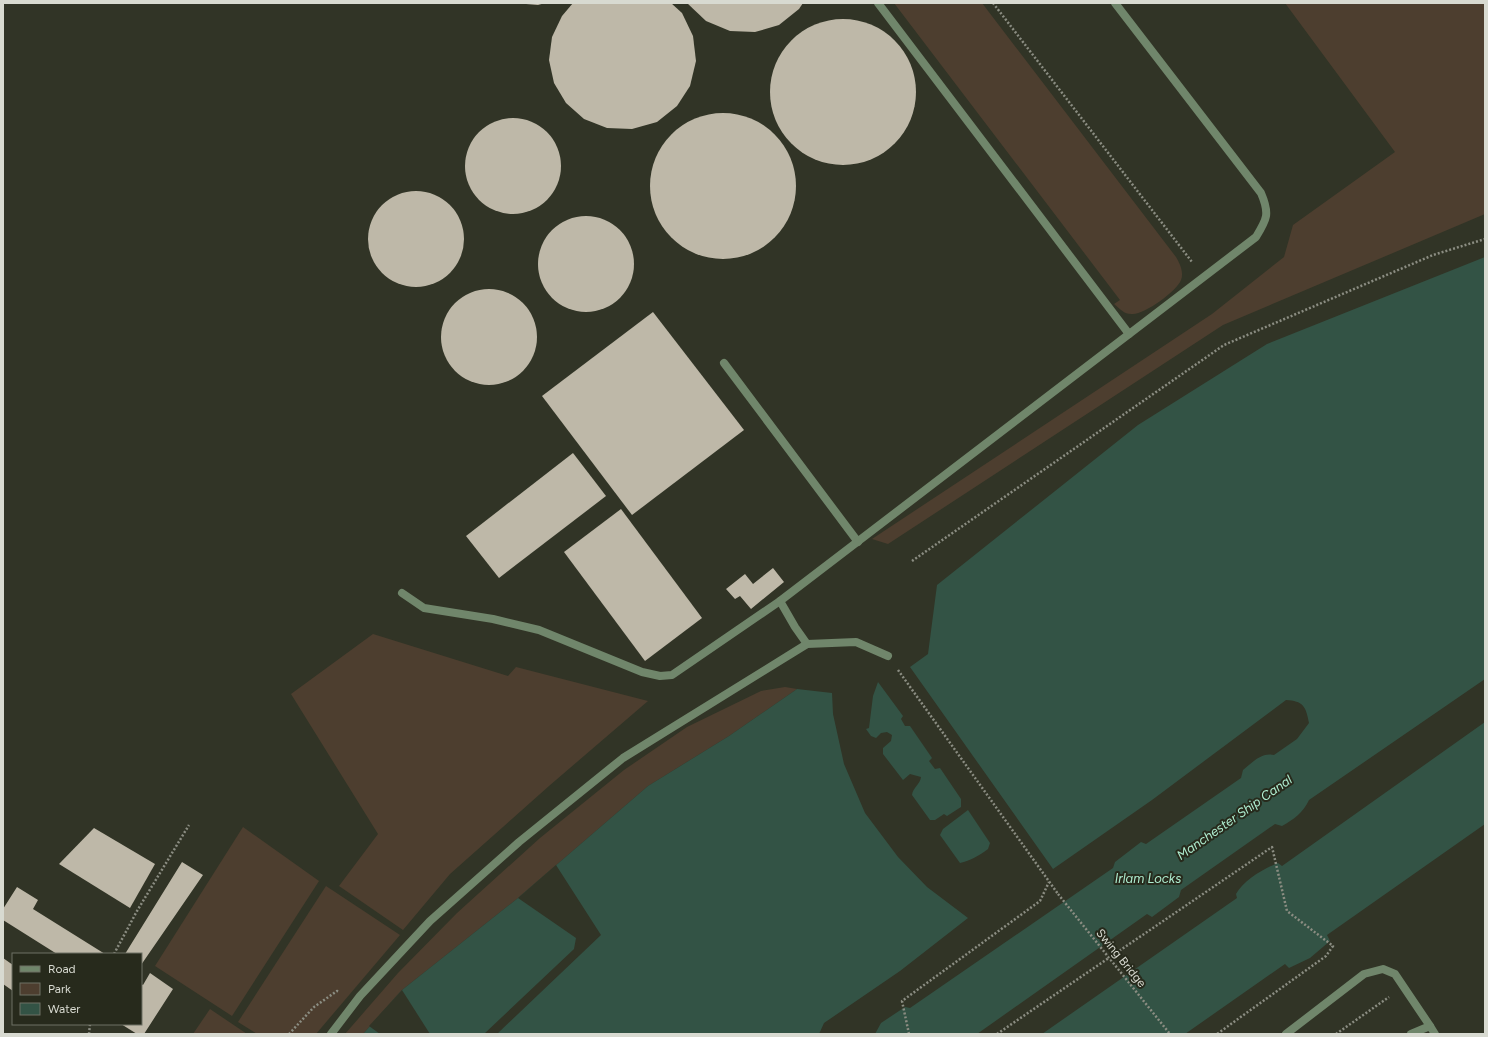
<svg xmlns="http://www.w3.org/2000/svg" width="1488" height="1037" viewBox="0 0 1488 1037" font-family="Figtree,sans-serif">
  <rect width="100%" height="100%" fill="#313426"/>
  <g fill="#4d3e2f">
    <path d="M894 3H982L1176 257C1180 264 1184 272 1181 280 1177 291 1145 314 1133 314 1125 315 1120 309 1114 304L1120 300Z"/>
    <polygon points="1285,3 1485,3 1485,214 1223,325 888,544 872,539 1212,314 1284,257 1293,225 1395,152"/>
    <polygon points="373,634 508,676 516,667 648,701 549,786 450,874 403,930 339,886 378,834 291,694"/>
    <polygon points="785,687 797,689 729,736 648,786 518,898 402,990 363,1034 345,1034 398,973 457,913 540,838 624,770 687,727 761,691"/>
    <polygon points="243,827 319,881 232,1016 155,966"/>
    <polygon points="326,886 400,935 316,1034 257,1034 238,1022"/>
    <polygon points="210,1009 247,1034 193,1034"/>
  </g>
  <g fill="#335345">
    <path d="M1485 257V679L1309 800C1303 813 1294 819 1282 826L1275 824 1181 890 1179 897 1152 917 1147 914 977 1034H875L881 1023 905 1007 910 1008 1113 868 1115 862 1141 842 1146 844 1241 778 1243 770C1252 763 1261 752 1274 755L1297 739 1309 723C1306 706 1303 701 1286 700L1152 800 1053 869 910 667 928 654 937 585 1138 425 1267 344Z"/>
    <path d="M878 682 903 716 901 719 905 726H910L932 758 929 761 935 769 940 768 961 799V807L947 816 944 814 935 820H930L912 795C913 787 920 785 921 777L910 774 903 780 883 754V748L891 741 892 735 887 732 881 733 876 738 871 736 866 729 869 728 873 696Z"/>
    <polygon points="797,689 832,693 833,714 844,764 865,813 898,857 927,887 968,918 900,971 824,1023 819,1034 363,1034 402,990 518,898 648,786 729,736"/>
    <path d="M1485 722V824L1327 935 1330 941 1310 958 1289 968 1285 964 1185 1034H1042L1237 898 1236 894C1244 880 1263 869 1278 863L1282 866Z"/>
    <path d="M968 810 990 843 988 849C980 855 970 861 960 863L940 835 943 829Z"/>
  </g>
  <g fill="#313426">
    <polygon points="556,865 601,935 497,1034 484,1034 574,949 576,938 518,898"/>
    <polygon points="402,990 430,1034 380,1034 369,1026"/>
  </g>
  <g fill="#beb8a8">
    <polygon points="514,3 545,3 538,5"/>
    <polygon points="573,3 671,3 682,13 693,36 696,61 690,86 677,106 657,122 632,129 607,128 584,119 566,103 554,83 549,60 552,37 562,16"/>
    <polygon points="687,3 803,3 799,9 779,25 755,32 730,31 706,21"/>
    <circle cx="843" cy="92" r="73"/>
    <circle cx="723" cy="186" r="73"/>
    <circle cx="513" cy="166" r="48"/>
    <circle cx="416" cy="239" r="48"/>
    <circle cx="586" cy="264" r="48"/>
    <circle cx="489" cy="337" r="48"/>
    <polygon points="653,312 744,430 632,515 542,396"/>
    <polygon points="573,453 606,496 499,578 466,536"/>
    <polygon points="621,509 702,618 645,661 564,552"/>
    <polygon points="773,568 784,582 751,609 740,596 735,599 726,589 745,574 753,584"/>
    <polygon points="94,828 155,864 130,908 59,864"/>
    <polygon points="182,862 203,875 141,965 141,954 125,954"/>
    <polygon points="17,887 38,900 33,909 105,954 57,954 3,920 3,909"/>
    <polygon points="3,958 13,965 13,991 3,984"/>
    <polygon points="150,973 173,989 144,1034 137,1034 121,1024 141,1024 141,984 143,985"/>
  </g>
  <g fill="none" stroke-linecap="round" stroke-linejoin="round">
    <g stroke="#8b8d82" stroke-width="2.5" stroke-dasharray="2 2" stroke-linecap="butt">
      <polyline points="993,3 1192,262"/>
      <polyline points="912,561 1224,345 1433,255 1485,239"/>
      <polyline points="898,670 1058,894"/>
      <polyline points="114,954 137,911 189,825"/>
      <polyline points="89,1034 90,1024"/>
      <polyline points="289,1034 314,1007 337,991 340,992"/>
      <polyline points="909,1034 902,1001 1040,901 1049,882"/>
      <polyline points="997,1034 1272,847 1287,911 1333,946 1326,956 1217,1034"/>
      <polyline points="1336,1034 1389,997"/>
    </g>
    <g stroke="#70866b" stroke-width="8">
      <polyline points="878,3 1129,334"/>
      <polyline points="724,363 858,542"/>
      <polyline points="402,593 424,608 493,619 539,630 642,672 660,676 672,675 780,601"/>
      <path d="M807 644 795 627 780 601 1256 237C1267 219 1270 214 1261 193L1115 3"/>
      <polyline points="331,1034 360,996 430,921 519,842 623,758 807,644 856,642 888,656"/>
      <polyline points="1286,1034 1364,974 1383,969 1395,974 1430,1026"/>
    </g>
    <polyline stroke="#70866b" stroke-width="8" points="1411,1034 1430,1026 1435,1034"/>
    <polyline stroke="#8b8d82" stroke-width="2.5" stroke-dasharray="2 2" stroke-linecap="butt" points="1058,894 1170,1034"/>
  </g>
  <g text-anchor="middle" stroke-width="4" stroke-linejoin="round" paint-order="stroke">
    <g font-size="12" fill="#d8dad1" stroke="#272a1c">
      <text transform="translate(1121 958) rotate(51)" y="4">Swing Bridge</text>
    </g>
    <g font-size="13" font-style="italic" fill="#afeed1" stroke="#272a1c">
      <text transform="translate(1234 817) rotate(-35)" y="5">Manchester Ship Canal</text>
      <text x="1148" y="883">Irlam Locks</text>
    </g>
  </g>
  <rect width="1488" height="1037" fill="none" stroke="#d8dad1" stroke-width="8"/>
  <rect x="12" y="953" width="130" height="72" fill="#272a1c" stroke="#6e7064"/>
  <rect x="20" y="966" width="20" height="6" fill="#70866b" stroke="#6e7064"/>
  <text x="48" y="973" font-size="12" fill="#d8dad1">Road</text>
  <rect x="20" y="983" width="20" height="12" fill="#4d3e2f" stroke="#6e7064"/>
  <text x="48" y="993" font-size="12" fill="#d8dad1">Park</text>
  <rect x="20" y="1003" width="20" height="12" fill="#335345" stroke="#6e7064"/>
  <text x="48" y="1013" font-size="12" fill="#d8dad1">Water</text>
</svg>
